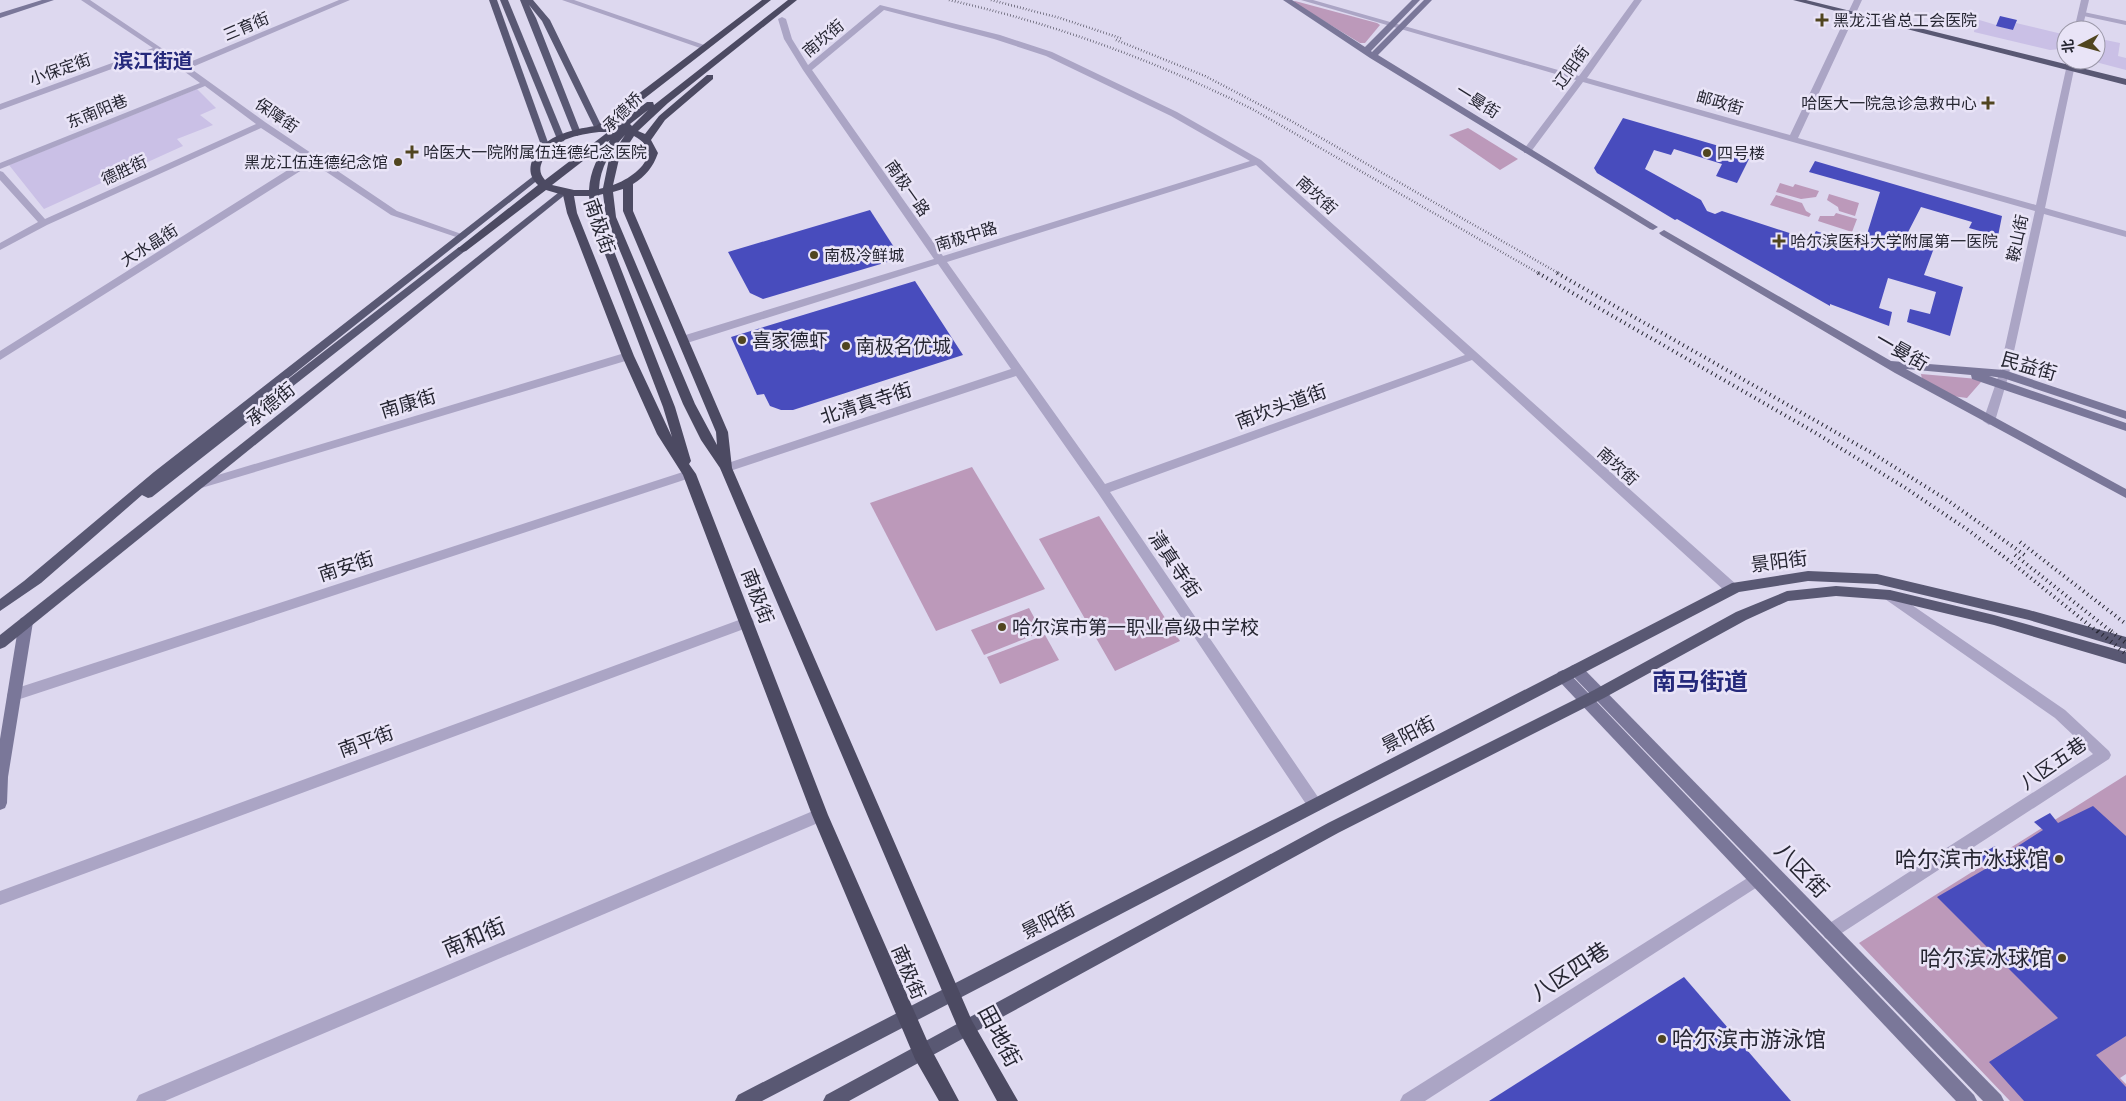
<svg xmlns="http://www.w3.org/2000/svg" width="2126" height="1101" viewBox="0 0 2126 1101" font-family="Jost,'Noto Sans SC',sans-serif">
  <rect width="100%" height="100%" fill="#ddd8ef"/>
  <g fill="#bc99ba">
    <polygon points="1295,1 1377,23 1380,25 1365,43 1360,43 1293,2"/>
    <polygon points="1468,128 1518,159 1500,170 1449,135"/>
    <polygon points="1780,183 1793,187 1795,184 1819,191 1816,197 1801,199 1776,192"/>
    <polygon points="1829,194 1859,203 1855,216 1839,211 1838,207 1827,200"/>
    <polygon points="1776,195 1802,203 1806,211 1811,214 1809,217 1770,205"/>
    <polygon points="1836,213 1857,219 1852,232 1818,221 1820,216 1834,216"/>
    <polygon points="1921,374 1978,379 1981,382 1967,398 1952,396 1922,379"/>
    <polygon points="972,467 1045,589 936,631 870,503"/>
    <polygon points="1099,516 1180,641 1115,671 1039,539"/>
    <polygon points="1029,608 1042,632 984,655 971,630"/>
    <polygon points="1045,635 1059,660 1000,684 987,657"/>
    <polygon points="2126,775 2126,1074 2120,1078 2126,1084 2126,1101 2010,1101 1859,943"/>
  </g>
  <g fill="#cac0e6">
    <polygon points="1976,19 2013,30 2016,23 2062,34 2060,49 2050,50 1974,32"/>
    <polygon points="2096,38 2120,43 2118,56 2126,58 2126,70 2088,60 2096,60"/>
    <polygon points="197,89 216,108 200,115 213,125 177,139 183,146 44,209 9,165"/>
  </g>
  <g fill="#484cbd">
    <polygon points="2000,16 2017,20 2013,30 1996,26"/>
    <polygon points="1623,118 1719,146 1718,150 1749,159 1737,183 1716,176 1722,164 1674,149 1671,155 1654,150 1645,169 1701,200 1707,211 1715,214 1722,211 1811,240 1816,231 1863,247 1880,192 1809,172 1815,161 2002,216 1998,236 1969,228 1972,222 1921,207 1904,240 1934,248 1924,275 1963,287 1950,336 1907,322 1910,309 1930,314 1936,292 1888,278 1879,308 1892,312 1889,326 1830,304 1830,306 1677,219 1675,220 1597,173 1594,168"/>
    <polygon points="870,210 901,258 763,299 750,293 728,252"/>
    <polygon points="915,281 963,355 793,410 781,410 770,406 764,394 757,395 731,337"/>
    <polygon points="2093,806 2126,836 2126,1036 2096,1055 2126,1087 2126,1101 2024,1101 1989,1062 2058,1018 1937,897 1987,868 1976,857 1995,846 2004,855 2043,830 2034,822 2050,813 2058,823"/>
    <polygon points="1684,977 1791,1101 1489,1101"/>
  </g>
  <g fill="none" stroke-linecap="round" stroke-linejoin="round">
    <g fill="#aba5c5" fill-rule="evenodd">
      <polygon points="562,0 574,0 710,47 703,49"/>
      <polygon points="2079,11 2126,21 2126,25 2079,15"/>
      <polygon points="1890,590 2065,710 2109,751 2111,755 2109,759 1831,940 1825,938 1823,932 1825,926 2093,754 2055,718 1885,599 1884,595 1885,591"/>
      <polygon points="1757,872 1762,874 1765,879 1762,884 1425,1101 1400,1101 1403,1095"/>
    </g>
    <g fill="#aba5c5" fill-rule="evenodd">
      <polygon points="81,0 90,0 185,64 339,0 350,0 190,68 265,122 397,211 467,236 465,238 459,238 391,215 313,163 0,360 0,351 307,158 261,128 47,225 0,250 0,243 38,222 0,180 0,171 3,172 45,219 256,124 205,86 0,169 0,163 200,83 158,52 0,110 0,104 153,48"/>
      <polygon points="1301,0 1313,0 1579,76 1634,0 1642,0 1587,78 1790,135 1854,0 1862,0 1798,138 2036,205 2068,60 2076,60 2045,208 2126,231 2126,237 2044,214 2009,374 1995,421 1989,425 1983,421 1999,374 2035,211 1583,82 1530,153 1524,153 1524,149 1576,80"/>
      <polygon points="2081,0 2089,0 2082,30 2074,30"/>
      <path d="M880 5 1000 35 1052 52 1177 112 1261 160 1737 585 1738 589 1737 593H1727L1472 360 1110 492 1320 800 1322 805 1320 810 1315 812 1310 810 1098 493 1016 376 730 471H722L720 468 722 465 1011 369 938 264 687 343 683 344 678 340 679 337 934 259 803 70 784 39 778 19 782 17 786 19 792 39 808 65ZM884 10 994 39 1046 56 1171 116 1250 161 943 256 812 70ZM1256 165 1465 355 1105 484 947 262Z"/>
      <polygon points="628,352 633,356 632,359 198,489 192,485 198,481"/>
      <polygon points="689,470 695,474 693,477 14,701 9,699 7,695 9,691 14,689"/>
      <polygon points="747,617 752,618 754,622 752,626 0,905 0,891"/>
      <polygon points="820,808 825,810 827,815 825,820 165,1101 136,1101 139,1095"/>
    </g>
    <g fill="#7a7799" fill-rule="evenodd">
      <polygon points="42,0 54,0 0,18 0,13"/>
      <polygon points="1283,0 1292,0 1365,47 1412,0 1420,0 1371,51 1372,52 1424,0 1432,0 1378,55 1658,227 1653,230 1650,229 1370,58"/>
      <polygon points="1664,230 1891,361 2004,370 2126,411 2126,419 2003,378 1989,376 2126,423 2126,431 1972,379 1971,375 1906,369 2126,489 2126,498 1895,373 1661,235 1659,233"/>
      <polygon points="26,617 31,618 33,622 8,777 7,803 5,808 0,810 0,739 19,622 21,618"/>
      <polygon points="1576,664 1581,666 2001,1095 2004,1101 1983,1101 1571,674 1569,670 1571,666"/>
      <polygon points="1563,670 1568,672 1974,1095 1977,1101 1956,1101 1558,680 1556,676 1558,672"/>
    </g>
    <g fill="#595873" fill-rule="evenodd">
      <polygon points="489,0 497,0 550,148 549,150 543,150 542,148"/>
      <polygon points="500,0 508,0 565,139 564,141 561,142 557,139"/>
      <polygon points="520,0 533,0 550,20 603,129 602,131 599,132 595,129 542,21 529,5 536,18 581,133 577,136 573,133"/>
      <polygon points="1793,0 1806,0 2126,79 2126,85"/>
      <polygon points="536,174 539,175 539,179 247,411 459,247 465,247 465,251 152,497 148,498 142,495 41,583 0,611 0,599 24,581 154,472"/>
      <polygon points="563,189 568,192 566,194 5,647 0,649 0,635"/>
      <polygon points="1808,571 1877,574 2029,610 2126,637 2126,649 2029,620 1877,584 1808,581 1739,592 762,1101 735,1101 738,1095 1732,583"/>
      <polygon points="1836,586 1890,590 1994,615 2126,652 2126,664 1994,625 1890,600 1836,596 1788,601 1746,620 1604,698 1338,833 849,1101 823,1101 826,1095 1328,823 1594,690 1736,612 1787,591"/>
    </g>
    <path fill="#4c4a62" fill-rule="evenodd" d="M762 0H771L609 126H615L647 102H653L654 105 788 0H797L668 103 638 131 645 134 659 116 707 75H713V79L665 120 651 140 658 153C653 167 646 176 633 184V211L728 432 732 468 972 1021 1018 1101H997L960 1033 720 468 701 440 683 404 606 217 603 194 599 195 603 223 675 407 691 461 689 464 696 474 828 815 929 1045 959 1101H939L915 1059 812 815 683 475 657 434 622 356 567 213 563 195 546 190 466 251 462 252 457 249 538 185C532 179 529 173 531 164 538 137 572 129 596 126ZM648 110 632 126 630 124ZM599 132H608L545 180C540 174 539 169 542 162 548 140 580 134 599 132ZM625 135 609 159 603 188 599 189C600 167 611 150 625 135ZM634 136C666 153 634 178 613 185L619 159ZM610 140C598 155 590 171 589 190H574L552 185ZM623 189V211L716 432 717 445 695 404 616 217 613 192ZM574 196H589L593 223 663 407 672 437 634 356 577 213Z"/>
    <g stroke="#262632" stroke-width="2.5" stroke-dasharray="0.5 2.5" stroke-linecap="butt">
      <path d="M949 0C1056 24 1156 61 1254 110L1540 274"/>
      <polyline points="991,0 1060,18 1123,39"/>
      <polyline points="1116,40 1205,76 1293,122 1560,274"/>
    </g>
    <g stroke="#262632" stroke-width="4" stroke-dasharray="1 4" stroke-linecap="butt">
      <polyline points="1538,273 1814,432 1904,487 1968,530 2011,562 2099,633"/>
      <polyline points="1557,273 1872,453 1947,500 2026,556"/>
      <polyline points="2020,542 2126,624"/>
      <polyline points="2015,555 2113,633"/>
    </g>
    <g stroke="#262632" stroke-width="4.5" stroke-dasharray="1 4.5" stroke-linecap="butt">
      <polyline points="2098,631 2126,654"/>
      <polyline points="2111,631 2126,643"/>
    </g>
  </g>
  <g fill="#50451f" stroke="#e9e4f7" stroke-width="2">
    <path d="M1819.5 12.5h5v5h5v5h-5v5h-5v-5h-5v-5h5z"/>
    <path d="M1985.5 95.5h5v5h5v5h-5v5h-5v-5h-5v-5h5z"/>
    <path d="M409.5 144.5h5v5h5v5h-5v5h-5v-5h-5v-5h5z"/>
    <circle cx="1707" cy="153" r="5"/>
    <circle cx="398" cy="162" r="5"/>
    <path d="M1776.5 233.5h5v5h5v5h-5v5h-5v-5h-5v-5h5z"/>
    <circle cx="814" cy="255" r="5"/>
    <circle cx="742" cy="340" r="5"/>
    <circle cx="846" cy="346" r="5"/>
    <circle cx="1002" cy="627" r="5"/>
    <circle cx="2059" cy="859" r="5"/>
    <circle cx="2062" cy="958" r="5"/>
    <circle cx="1662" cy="1039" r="5"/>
  </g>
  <g text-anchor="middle" stroke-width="5" stroke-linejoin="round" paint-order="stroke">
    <g font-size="16" fill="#262632" stroke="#e9e4f7" text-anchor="start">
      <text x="1833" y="26">黑龙江省总工会医院</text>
      <text x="1977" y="109" text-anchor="end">哈医大一院急诊急救中心</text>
      <text x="423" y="158">哈医大一院附属伍连德纪念医院</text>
      <text x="1717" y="159">四号楼</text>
      <text x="388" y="168" text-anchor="end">黑龙江伍连德纪念馆</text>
      <text x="1790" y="247">哈尔滨医科大学附属第一医院</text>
      <text x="824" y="261">南极冷鲜城</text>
    </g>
    <g font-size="16" fill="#262632" stroke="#e9e4f7">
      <text transform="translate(246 26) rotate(-23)" y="6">三育街</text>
      <text transform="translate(823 38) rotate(-40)" y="6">南坎街</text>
      <text transform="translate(1571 67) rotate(-54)" y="6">辽阳街</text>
      <text transform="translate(60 69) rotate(-20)" y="6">小保定街</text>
      <text transform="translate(1478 101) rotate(32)" y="6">一曼街</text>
      <text transform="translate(1720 102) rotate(16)" y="6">邮政街</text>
      <text transform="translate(97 111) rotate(-22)" y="6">东南阳巷</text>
      <text transform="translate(622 112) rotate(-45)" y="6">承德桥</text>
      <text transform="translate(277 115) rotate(34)" y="6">保障街</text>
      <text transform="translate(124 170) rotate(-25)" y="6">德胜街</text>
      <text transform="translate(908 188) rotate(55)" y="6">南极一路</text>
      <text transform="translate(1317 195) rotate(42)" y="6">南坎街</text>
      <text transform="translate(966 236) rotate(-17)" y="6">南极中路</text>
      <text transform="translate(2017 238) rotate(-78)" y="6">鞍山街</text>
      <text transform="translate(149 245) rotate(-32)" y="6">大水晶街</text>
      <text transform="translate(1618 466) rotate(42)" y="6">南坎街</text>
    </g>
    <g font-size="19" fill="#262632" stroke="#e9e4f7">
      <text transform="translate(600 226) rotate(71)" y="7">南极街</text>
      <text transform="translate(1902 351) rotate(30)" y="7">一曼街</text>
      <text transform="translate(2029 366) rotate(16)" y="7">民益街</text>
      <text transform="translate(408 403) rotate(-17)" y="7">南康街</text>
      <text transform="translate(866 403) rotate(-18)" y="7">北清真寺街</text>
      <text transform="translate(270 404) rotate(-39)" y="7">承德街</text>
      <text transform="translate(1281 406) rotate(-20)" y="7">南坎头道街</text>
      <text transform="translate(1779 561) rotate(-7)" y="7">景阳街</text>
      <text transform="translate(1175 564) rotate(56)" y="7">清真寺街</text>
      <text transform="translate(346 566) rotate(-18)" y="7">南安街</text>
      <text transform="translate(758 596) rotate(69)" y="7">南极街</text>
      <text transform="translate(1408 734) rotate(-27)" y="7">景阳街</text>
      <text transform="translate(366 741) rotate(-20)" y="7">南平街</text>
      <text transform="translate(2053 763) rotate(-35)" y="7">八区五巷</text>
      <text transform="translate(1048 920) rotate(-27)" y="7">景阳街</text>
      <text transform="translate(909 972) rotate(67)" y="7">南极街</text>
    </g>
    <g font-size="19" fill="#262632" stroke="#e9e4f7" text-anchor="start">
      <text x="752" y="347">喜家德虾</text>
      <text x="856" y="353">南极名优城</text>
      <text x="1012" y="634">哈尔滨市第一职业高级中学校</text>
    </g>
    <g font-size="20" font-weight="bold" fill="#25297b" stroke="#e9e4f7">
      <text x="153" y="68">滨江街道</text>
    </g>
    <g font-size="22" fill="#262632" stroke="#e9e4f7" text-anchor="end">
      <text x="2049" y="867">哈尔滨市冰球馆</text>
      <text x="2052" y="966">哈尔滨冰球馆</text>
      <text x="1672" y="1047" text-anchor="start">哈尔滨市游泳馆</text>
    </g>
    <g font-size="22" fill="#262632" stroke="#e9e4f7">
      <text transform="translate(1802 870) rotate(46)" y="8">八区街</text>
      <text transform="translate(474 937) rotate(-23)" y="8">南和街</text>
      <text transform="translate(1570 971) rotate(-33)" y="8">八区四巷</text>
      <text transform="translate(1000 1036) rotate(62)" y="8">田地街</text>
    </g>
    <g font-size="24" font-weight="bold" fill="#25297b" stroke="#e9e4f7">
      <text x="1700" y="690">南马街道</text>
    </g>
  </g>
  <g transform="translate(2081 45) rotate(264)"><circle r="24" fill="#e9e4f7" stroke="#9b98a8"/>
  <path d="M0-4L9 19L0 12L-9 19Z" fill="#50451f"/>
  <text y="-8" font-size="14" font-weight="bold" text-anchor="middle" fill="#262632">北</text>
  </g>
</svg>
